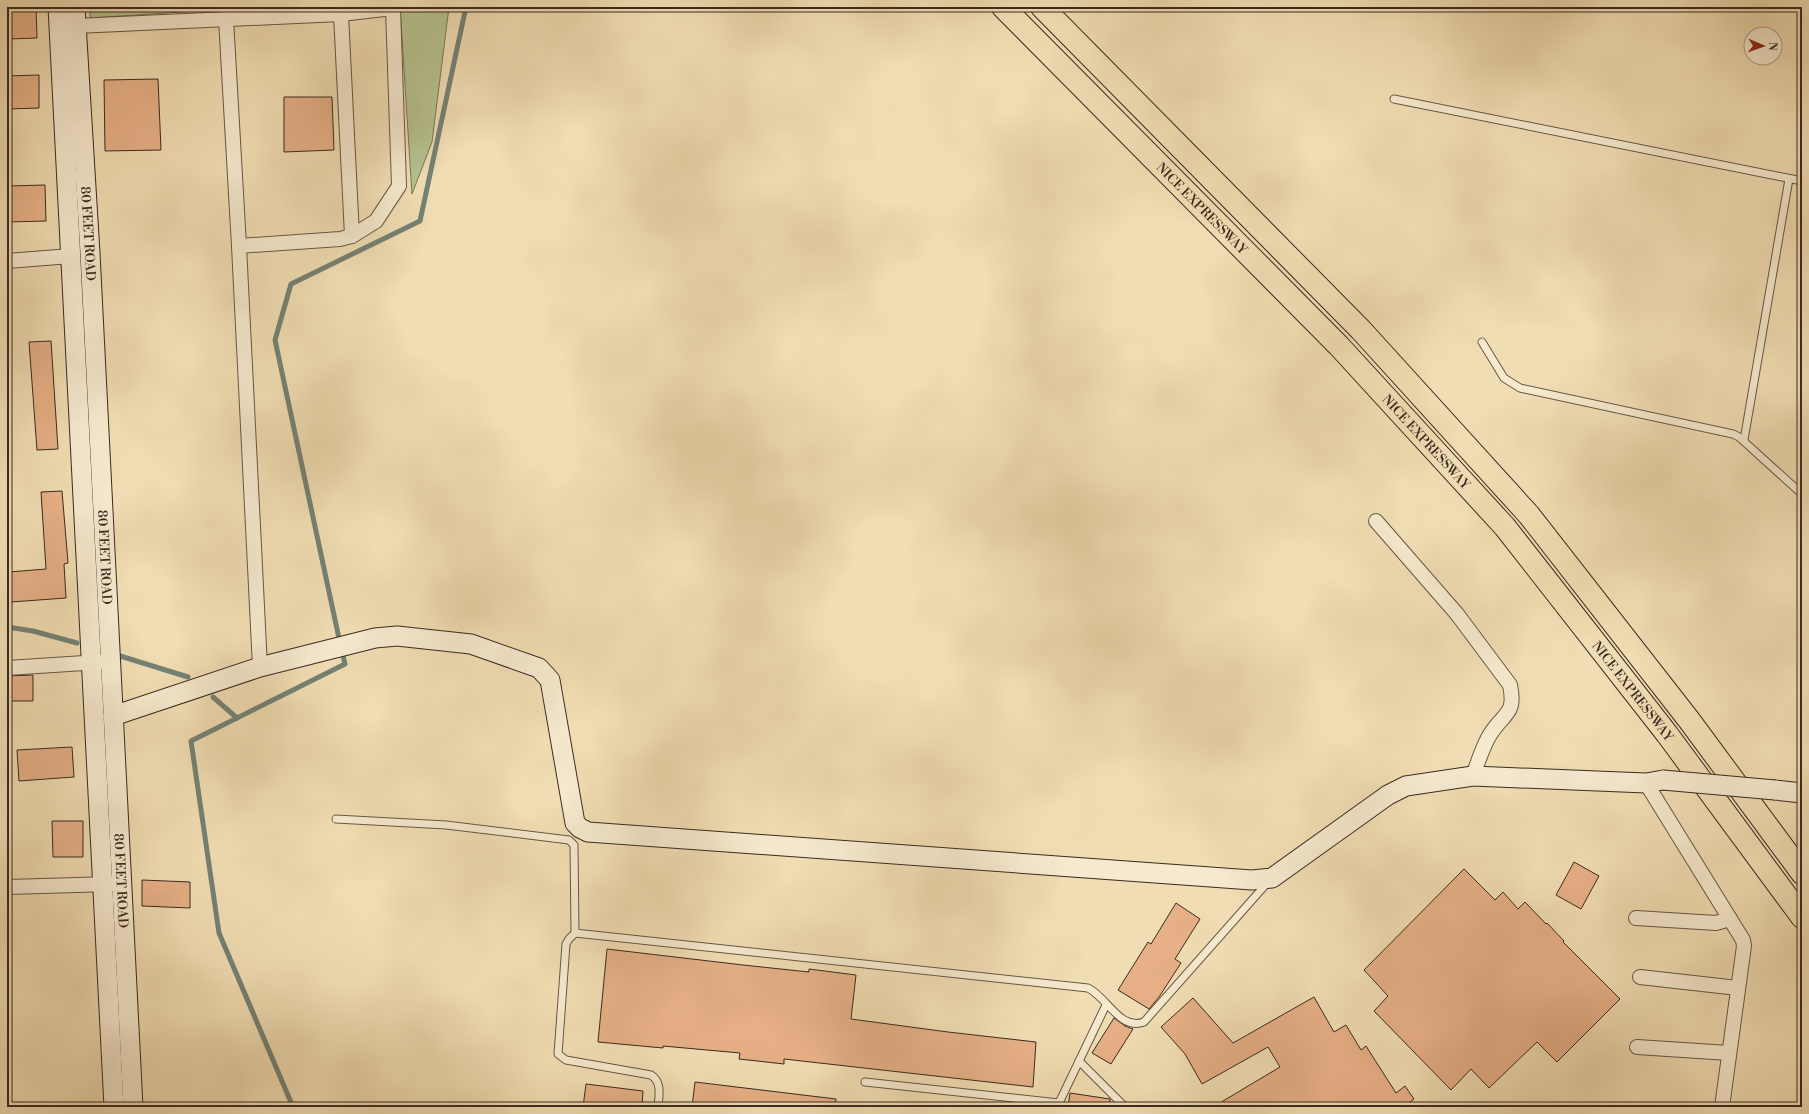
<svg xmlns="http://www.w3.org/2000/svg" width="1809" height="1114" viewBox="0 0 1809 1114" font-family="'Libre Bodoni',serif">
  <rect width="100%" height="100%" fill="#f1ddb3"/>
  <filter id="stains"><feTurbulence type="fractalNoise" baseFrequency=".005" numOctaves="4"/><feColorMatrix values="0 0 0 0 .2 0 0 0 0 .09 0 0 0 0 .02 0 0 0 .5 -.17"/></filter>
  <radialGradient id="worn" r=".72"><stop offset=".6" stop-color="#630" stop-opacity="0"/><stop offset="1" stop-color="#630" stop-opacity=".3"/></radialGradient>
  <g fill="#b6c28f" stroke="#787658">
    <polygon points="90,7 260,7 90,18"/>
    <polygon points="400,7 449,7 432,142 412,194"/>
  </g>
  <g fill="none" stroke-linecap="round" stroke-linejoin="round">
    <g stroke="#748275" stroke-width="5">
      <polyline points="7,627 33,631 77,643"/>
      <polyline points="340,643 275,340 291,284 420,221 466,7"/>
      <polyline points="117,655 188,677"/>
      <polyline points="213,697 237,718"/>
      <polyline points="293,1107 219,933 191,741 345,664 342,651"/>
    </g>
  </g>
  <g fill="#e7b087" stroke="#392a22">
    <polygon points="7,7 36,7 37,38 7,39"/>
    <polygon points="39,75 39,108 7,109 7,76"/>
    <polygon points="158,79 161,150 105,151 104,80"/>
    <polygon points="284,97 332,97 334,150 284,152"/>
    <polygon points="45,185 46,221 7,222 7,186"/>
    <polygon points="51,341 58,449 37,450 29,342"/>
    <polygon points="62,491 68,563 64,564 66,598 11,602 9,572 46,569 41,492"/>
    <polygon points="33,675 33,701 7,701 7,676"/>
    <polygon points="72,747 74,777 19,781 17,750"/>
    <polygon points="52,821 83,821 83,857 53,857"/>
    <polygon points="1574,862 1599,876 1581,909 1556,895"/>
    <polygon points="1464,869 1495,900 1503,892 1518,909 1525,902 1546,924 1547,923 1564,941 1563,942 1620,999 1557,1062 1537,1042 1489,1088 1471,1069 1451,1090 1374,1011 1388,996 1364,970"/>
    <polygon points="142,880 190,882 190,908 142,906"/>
    <polygon points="1176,903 1200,919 1175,959 1181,963 1159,997 1149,1009 1118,990 1148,942 1151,944"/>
    <polygon points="607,949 743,965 809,972 809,969 856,975 851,1019 948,1032 1036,1042 1033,1087 784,1059 784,1064 739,1059 740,1053 663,1046 663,1048 598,1042"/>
    <polygon points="1314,997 1334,1032 1346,1025 1361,1050 1366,1046 1396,1093 1405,1086 1414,1099 1403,1107 1213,1107 1280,1067 1268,1047 1202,1084 1185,1054 1161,1027 1193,998 1233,1043"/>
    <polygon points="1114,1018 1125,1026 1133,1029 1111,1064 1092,1053"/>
    <polygon points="695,1082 836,1099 835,1107 692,1107"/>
    <polygon points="586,1084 643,1091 642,1107 583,1107"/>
    <polygon points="1070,1093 1110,1099 1110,1107 1068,1107"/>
  </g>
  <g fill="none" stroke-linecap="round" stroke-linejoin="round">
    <defs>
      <g id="lane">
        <polyline points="1394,99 1802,181"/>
        <polyline points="1482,342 1504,378 1520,388 1733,434 1739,437 1802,494"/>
        <polyline points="1744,440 1789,179"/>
        <polyline points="336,819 446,825 569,840 574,845 575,933"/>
        <polyline points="1079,1061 1123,1105"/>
        <polyline points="865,1082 1059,1103"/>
        <path d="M658 1107C659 1095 662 1082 651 1075L566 1060 558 1054 566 944 569 939 575 933 1088 988C1107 997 1120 1031 1144 1022L1268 882"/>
        <polyline points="1057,1107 1106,1005"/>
      </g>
      <g id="street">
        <polyline points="341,14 352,236"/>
        <polyline points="226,19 239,246 260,667"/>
        <polyline points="76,26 341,14 393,8 399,186 376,221 352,236 340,239 239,246"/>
        <polyline points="7,261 71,256"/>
        <path d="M1376 521 1457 614 1510 685C1516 714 1505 712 1491 733 1483 745 1478 762 1473 776"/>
        <polyline points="7,668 100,662"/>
        <polyline points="1646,783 1743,940 1744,946 1722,1107"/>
        <polyline points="7,887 113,884"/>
        <polyline points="1636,918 1716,923 1730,919"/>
        <polyline points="1640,977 1738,988"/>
        <polyline points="1637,1047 1729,1053"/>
      </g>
      <g id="secondary">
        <polyline points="58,7 114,1107"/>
        <path id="s1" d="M75 7 90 253 133 1107"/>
        <polyline points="113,716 260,667 375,638 397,636 471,644 539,668 550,680 575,823 580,828 588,832 1252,880 1272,878 1388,795 1406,786 1473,776 1646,783 1663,780"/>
        <polyline points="1775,790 1802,793"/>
      </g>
      <g id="highway">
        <path id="s2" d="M1003 7 1339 346 1505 527 1667 734 1802 917"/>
        <polyline points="1042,7 1361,330 1529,515 1689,720 1802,873"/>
      </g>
    </defs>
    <use href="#lane" stroke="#675746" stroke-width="9"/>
    <use href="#street" stroke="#675746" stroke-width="16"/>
    <use href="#secondary" stroke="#392a22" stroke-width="21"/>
    <use href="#highway" stroke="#392a22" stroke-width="24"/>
    <use href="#lane" stroke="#f6e9ce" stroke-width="7"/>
    <use href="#street" stroke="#f6e9ce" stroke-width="14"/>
    <use href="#secondary" stroke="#f6e9ce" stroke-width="19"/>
    <use href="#highway" stroke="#f1ddb3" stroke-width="22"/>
    <defs>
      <polyline id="secondary-bridge" points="1663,780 1775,790"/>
    </defs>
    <use href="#secondary-bridge" stroke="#392a22" stroke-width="21" stroke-linecap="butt"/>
    <use href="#secondary-bridge" stroke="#f6e9ce" stroke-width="19"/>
  </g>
  <g text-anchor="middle" stroke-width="3" stroke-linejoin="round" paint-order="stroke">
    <g font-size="13" fill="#392a22" stroke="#f6e9ce">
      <text dy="5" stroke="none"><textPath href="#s2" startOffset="283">NICE EXPRESSWAY</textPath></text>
      <text dy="5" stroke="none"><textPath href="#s1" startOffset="227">80 FEET ROAD</textPath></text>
      <text dy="5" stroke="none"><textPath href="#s2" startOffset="607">NICE EXPRESSWAY</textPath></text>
      <text dy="5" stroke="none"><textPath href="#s1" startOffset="551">80 FEET ROAD</textPath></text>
      <text dy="5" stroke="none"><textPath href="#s2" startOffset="931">NICE EXPRESSWAY</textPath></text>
      <text dy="5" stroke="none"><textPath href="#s1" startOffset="875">80 FEET ROAD</textPath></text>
    </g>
  </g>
  <rect width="1809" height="1114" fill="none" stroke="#f1ddb3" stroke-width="24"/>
  <rect x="8" y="8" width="1793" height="1098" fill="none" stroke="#392a22" stroke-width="2"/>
  <rect x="12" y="12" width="1785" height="1090" fill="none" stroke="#392a22"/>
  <g transform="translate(1763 46) rotate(92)"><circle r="19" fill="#f6e9ce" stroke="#aa9d89"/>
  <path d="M0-3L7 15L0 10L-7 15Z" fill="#8f2418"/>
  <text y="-6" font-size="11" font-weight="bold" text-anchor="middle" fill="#392a22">N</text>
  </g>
  <rect width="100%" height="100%" filter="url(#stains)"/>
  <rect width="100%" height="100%" fill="url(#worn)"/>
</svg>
